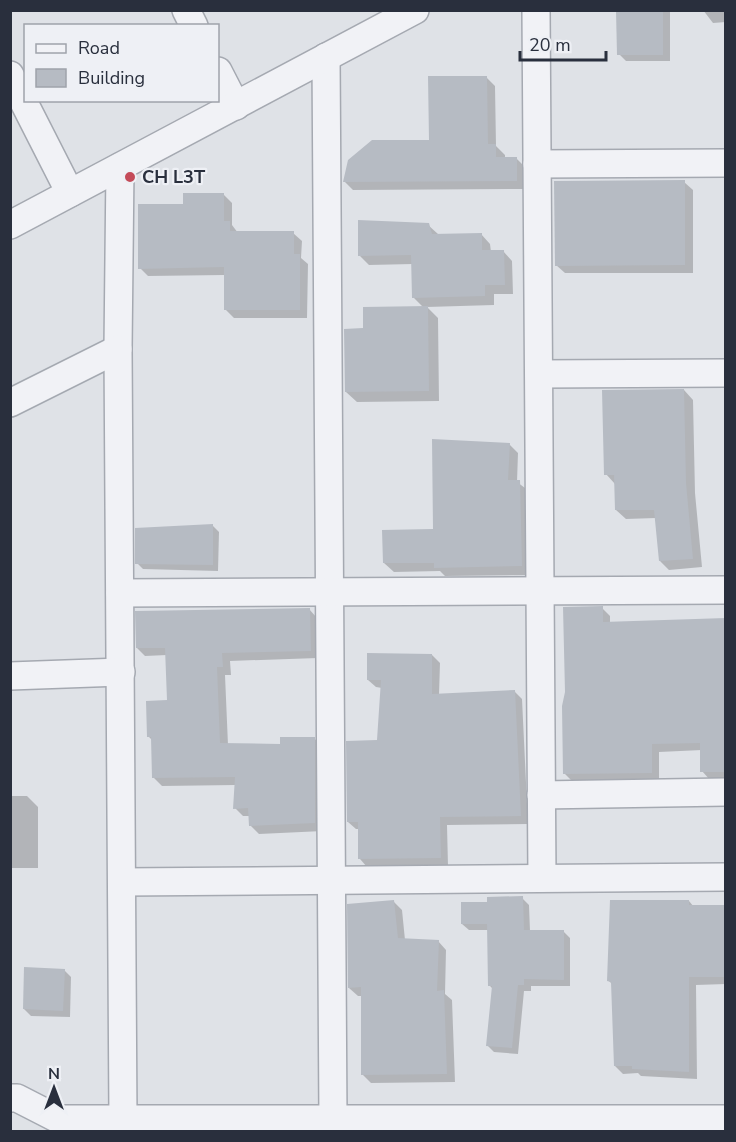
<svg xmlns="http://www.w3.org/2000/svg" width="736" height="1142" viewBox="0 0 736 1142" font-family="'Nunito Sans',sans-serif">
  <rect width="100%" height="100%" fill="#dfe2e7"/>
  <g fill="#0003">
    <polygon points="618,10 670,10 670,61 626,61 619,54"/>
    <polygon points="703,10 726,10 726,22 713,23"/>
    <polygon points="486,77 495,86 496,146 505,155 505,159 516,158 525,167 525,189 353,190 344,181 430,142"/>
    <polygon points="684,182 693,190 693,273 565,273 556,265"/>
    <polygon points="224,195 232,203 232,225 238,233 293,233 302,241 301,258 308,264 307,318 234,318 225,309 225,275 148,276 140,268 184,205"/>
    <polygon points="428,225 438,234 481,234 490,244 491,252 503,251 512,261 513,294 494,294 494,305 427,307 438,318 439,401 357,402 346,392 365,330 424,308 414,298 413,264 369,265 360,256"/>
    <polygon points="684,390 693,400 695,493 702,567 669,570 660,561 656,518 626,519 616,510 615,484 606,474"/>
    <polygon points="509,444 518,453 517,482 529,491 530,575 445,576 440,571 394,572 384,563 435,531"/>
    <polygon points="213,526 219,532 218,571 143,569 137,563"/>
    <polygon points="602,608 610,616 610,623 726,620 726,779 710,780 702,771 702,750 659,752 659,780 572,781 564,773"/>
    <polygon points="309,609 317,618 318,658 230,661 231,675 225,675 228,745 282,745 314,738 322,747 323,831 259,834 250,825 250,816 243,816 235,808 236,785 162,786 154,778 153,741 149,737 169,701 167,655 145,656 137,648"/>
    <polygon points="432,655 440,663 439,695 514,691 522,699 528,824 447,825 448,866 367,867 360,859 360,829 356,829 348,822 378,741 382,688 376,687 368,680"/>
    <polygon points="10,796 27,796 38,807 38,868 10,868"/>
    <polygon points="522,898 529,905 530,931 563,931 570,938 570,986 531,986 531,991 524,991 518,1054 494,1052 487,1045 493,989 489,985 489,930 469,930 462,924 488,904"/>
    <polygon points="393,901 402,910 405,940 438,941 446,950 445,994 452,1000 455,1082 371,1083 363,1075 363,996 358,996 349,988"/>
    <polygon points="689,901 694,907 726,906 726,984 696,985 697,1079 641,1076 638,1073 623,1074 615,1066 613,985 609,981"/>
    <polygon points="64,970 71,977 70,1017 31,1016 24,1009"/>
  </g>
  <g fill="#b6bbc3">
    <polygon points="616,10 663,10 663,55 617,55"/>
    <polygon points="428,76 487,76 488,144 496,144 496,157 517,157 517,181 343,182 348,160 372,140 429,140"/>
    <polygon points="685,180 685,265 555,266 554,181"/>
    <polygon points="183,193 224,193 224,221 230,221 230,231 294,231 294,254 300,254 300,310 224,310 224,267 138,269 138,204 183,204"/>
    <polygon points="358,220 429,223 432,234 482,233 482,250 504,250 505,285 485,285 485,296 412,298 411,255 358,256"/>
    <polygon points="428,306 429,391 345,392 344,329 363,328 363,307"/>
    <polygon points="684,389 686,483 693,559 659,561 654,510 615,510 614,475 604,475 602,390"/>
    <polygon points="432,439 510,443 508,480 520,480 522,566 434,568 434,563 383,563 382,530 433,529"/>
    <polygon points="213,524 213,565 135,564 135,528"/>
    <polygon points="603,606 603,622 726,618 726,772 700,772 700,743 652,744 652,773 563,774 562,706 565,692 563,607"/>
    <polygon points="310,608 311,651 222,653 223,667 217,667 220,743 280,744 280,737 315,737 315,823 249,826 248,808 233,809 235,777 152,778 151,737 147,737 146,701 167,700 165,648 136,648 135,611"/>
    <polygon points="367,653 432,654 432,694 515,690 521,816 440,817 441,858 358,859 358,822 347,822 346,741 377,740 381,680 367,680"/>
    <polygon points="523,896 524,930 564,930 564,980 524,979 524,985 518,985 512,1048 486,1046 492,986 488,986 487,924 461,924 461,902 487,902 487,897"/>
    <polygon points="394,900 398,938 439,940 437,991 444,990 447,1074 361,1075 361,987 348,988 347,904"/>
    <polygon points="610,900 689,900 689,905 726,905 726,977 689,977 689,1072 632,1069 632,1066 614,1066 611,982 607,981"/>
    <polygon points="24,967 65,969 63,1011 23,1009"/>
  </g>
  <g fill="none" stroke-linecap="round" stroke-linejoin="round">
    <defs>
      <g id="minor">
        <polyline points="186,10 194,26"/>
        <polyline points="536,10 542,878"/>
        <polyline points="326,57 333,1119"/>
        <polyline points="218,71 236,106"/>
        <polyline points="10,75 70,193"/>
        <polyline points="537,164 726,163"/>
        <polyline points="120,167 118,349 123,1119"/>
        <polyline points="10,225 415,10"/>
        <polyline points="539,374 726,373"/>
        <polyline points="10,403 118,349"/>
        <polyline points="120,593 726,590"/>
        <polyline points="10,676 121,672"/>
        <polyline points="541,795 726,792"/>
        <polyline points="122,882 726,877"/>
        <polyline points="10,1098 17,1098 58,1119 726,1119"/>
      </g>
    </defs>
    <use href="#minor" stroke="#a5a9b1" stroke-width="30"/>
    <use href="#minor" stroke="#f1f2f6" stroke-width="27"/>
  </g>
  <circle fill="#c44b59" stroke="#eef0f5" stroke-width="2" cx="130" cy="177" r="6"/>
  <g text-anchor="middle" stroke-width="4.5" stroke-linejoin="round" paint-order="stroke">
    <g font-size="18" font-weight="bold" fill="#292f3d" stroke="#eef0f5" text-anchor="start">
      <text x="142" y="183">CH L3T</text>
    </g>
  </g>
  <rect width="736" height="1142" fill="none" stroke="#292f3d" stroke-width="24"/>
  <rect x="24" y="24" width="195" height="78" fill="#eef0f5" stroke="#9fa3ab" stroke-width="1.5"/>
  <rect x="36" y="44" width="30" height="9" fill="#f1f2f6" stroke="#9fa3ab" stroke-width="1.5"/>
  <text x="78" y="54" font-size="18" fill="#292f3d">Road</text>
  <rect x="36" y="69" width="30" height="18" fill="#b6bbc3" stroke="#9fa3ab" stroke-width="1.5"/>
  <text x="78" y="84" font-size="18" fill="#292f3d">Building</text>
  <g transform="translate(54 1088)" stroke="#eef0f5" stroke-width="4.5" paint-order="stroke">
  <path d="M0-4.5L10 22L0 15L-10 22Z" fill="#292f3d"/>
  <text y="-9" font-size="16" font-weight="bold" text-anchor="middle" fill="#292f3d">N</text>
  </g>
  <path d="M520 51v9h86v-9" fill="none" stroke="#292f3d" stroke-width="3"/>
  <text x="529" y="51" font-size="18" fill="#292f3d" stroke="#eef0f5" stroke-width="4.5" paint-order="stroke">20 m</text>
</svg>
